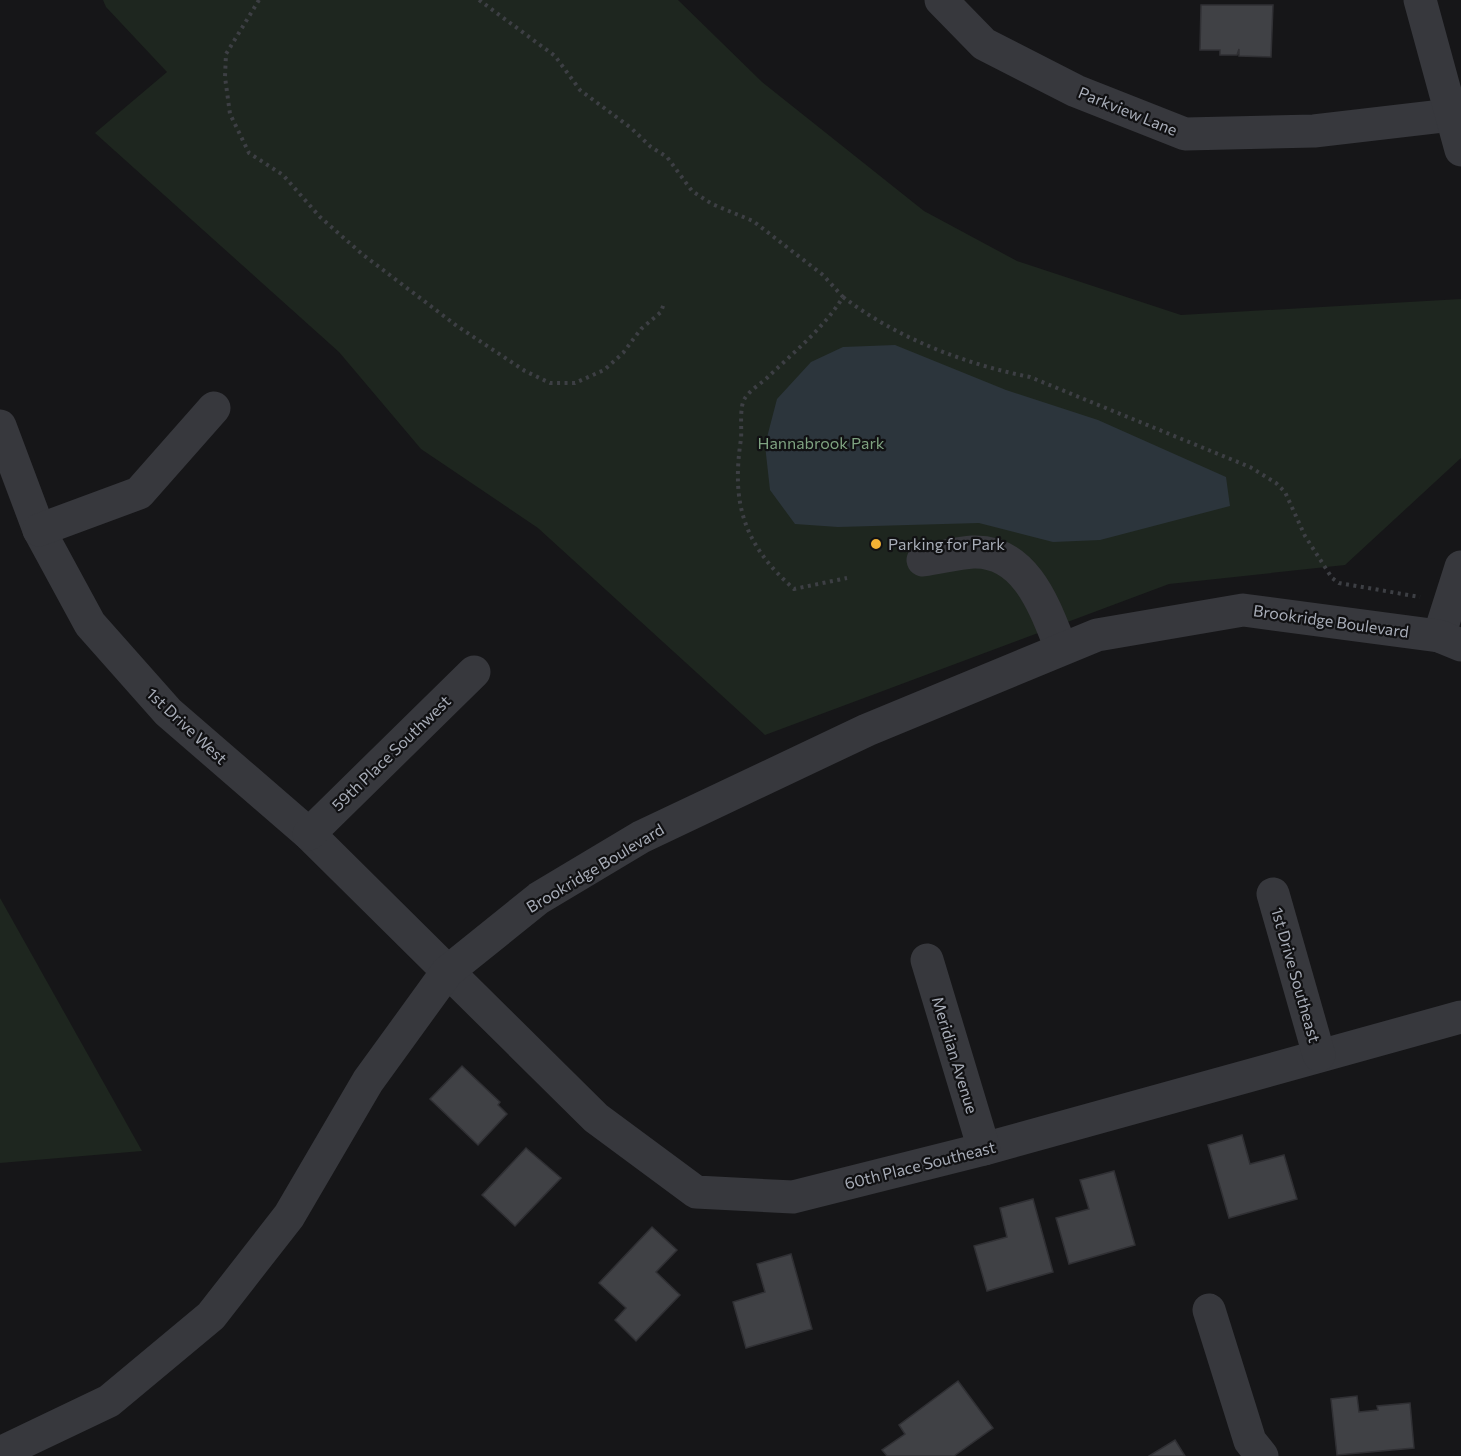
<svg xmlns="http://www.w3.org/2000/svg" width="1461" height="1456" viewBox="0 0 1461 1456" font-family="Commissioner,sans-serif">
  <rect width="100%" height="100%" fill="#161618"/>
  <g fill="#1e261f">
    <polygon points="103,0 678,0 762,82 924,211 1017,261 1181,315 1461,299 1461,458 1345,565 1169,584 765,735 538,528 421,449 339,352 95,133 167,72 106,7"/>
    <polygon points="0,898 142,1151 0,1163"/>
  </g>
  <polygon fill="#2c353c" points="895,345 1006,390 1098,420 1226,477 1230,506 1100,540 1053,542 979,523 838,527 795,524 770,490 765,445 777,399 811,362 843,347"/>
  <g fill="#404145" stroke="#303034" stroke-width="1.5">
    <polygon points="1201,5 1273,5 1271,57 1239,56 1239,49 1237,55 1220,55 1220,50 1200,50"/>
    <polygon points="462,1066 500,1102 498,1105 507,1114 478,1145 430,1099"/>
    <polygon points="1242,1135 1250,1164 1284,1155 1297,1199 1229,1218 1208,1145"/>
    <polygon points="526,1148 561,1178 515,1226 482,1195"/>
    <polygon points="1114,1171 1135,1245 1069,1264 1056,1218 1089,1209 1080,1180"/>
    <polygon points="1033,1199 1053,1272 987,1291 974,1246 1007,1237 1000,1208"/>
    <polygon points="652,1227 677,1250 656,1272 680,1295 636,1341 615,1320 626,1308 599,1283"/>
    <polygon points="791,1254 812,1329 746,1348 733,1302 765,1292 757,1264"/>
    <polygon points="958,1381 993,1428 954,1456 887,1456 882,1450 905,1434 899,1425"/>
    <polygon points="1357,1396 1359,1412 1378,1410 1377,1406 1410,1403 1414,1448 1337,1455 1331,1399"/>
    <polygon points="1175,1440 1185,1456 1149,1456"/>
  </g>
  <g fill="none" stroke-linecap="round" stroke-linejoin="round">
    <g stroke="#3d3f44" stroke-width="4" stroke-dasharray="3 4.5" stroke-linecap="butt">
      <polyline points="259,0 226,54 225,77 230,114 249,153 283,175 320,217 362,254 457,326 525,371 550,383 575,383 604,370 623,353 641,329 661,312 664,303"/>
      <path d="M479 0 555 56 580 90 631 128 651 147 667 157 692 191 712 204 753 221 823 275 843 297C823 329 795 351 769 376 762 383 750 390 745 398 739 407 742 428 741 439 731 504 744 545 794 589L847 578"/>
      <path d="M843 297C897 338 964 364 1030 377L1250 467 1276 483 1285 492 1305 536 1332 578 1339 583 1420 597"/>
    </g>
    <g stroke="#37383d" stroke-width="33">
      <polyline points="941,0 984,44 1076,91 1185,134 1314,131 1451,115"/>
      <polyline points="1420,0 1461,150"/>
      <polyline points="0,426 39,530 90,624 168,712 309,834 596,1118 696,1192 793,1197 984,1149 1461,1017"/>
      <polyline points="39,530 139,493 214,408"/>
      <path d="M923 560C939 558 957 553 973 552 1026 550 1045 608 1061 648"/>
      <polyline points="1439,636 1461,567"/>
      <polyline points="309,834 474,672"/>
      <polyline points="1273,894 1319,1055"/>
      <polyline points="927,960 984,1149"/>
      <polyline points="1209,1310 1250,1441 1262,1456"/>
      <polyline points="0,1453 109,1401 211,1316 289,1216 368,1081 447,972 539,898 641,837 867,730 1097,635 1243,610 1439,636 1461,645"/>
    </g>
  </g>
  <circle fill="#f2b134" stroke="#111113" stroke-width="2" cx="876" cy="544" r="6"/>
  <g text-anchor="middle" stroke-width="4.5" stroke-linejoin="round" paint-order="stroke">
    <g font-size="16" fill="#a8adb8" stroke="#111113">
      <text transform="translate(1128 111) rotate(22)" y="6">Parkview Lane</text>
      <text transform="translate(1331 621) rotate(8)" y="6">Brookridge Boulevard</text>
      <text transform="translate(187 726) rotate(43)" y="6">1st Drive West</text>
      <text transform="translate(391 753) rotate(-44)" y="6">59th Place Southwest</text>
      <text transform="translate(595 868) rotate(-31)" y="6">Brookridge Boulevard</text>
      <text transform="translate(1296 975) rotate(74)" y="6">1st Drive Southeast</text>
      <text transform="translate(955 1055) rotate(73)" y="6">Meridian Avenue</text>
      <text transform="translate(920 1165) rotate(-14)" y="6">60th Place Southeast</text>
    </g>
    <g font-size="16" fill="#7fa381" stroke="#111113">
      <text x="821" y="449">Hannabrook Park</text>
    </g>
    <g font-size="16" fill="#a8adb8" stroke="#111113" text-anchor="start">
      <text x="888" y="550">Parking for Park</text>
    </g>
  </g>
</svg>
